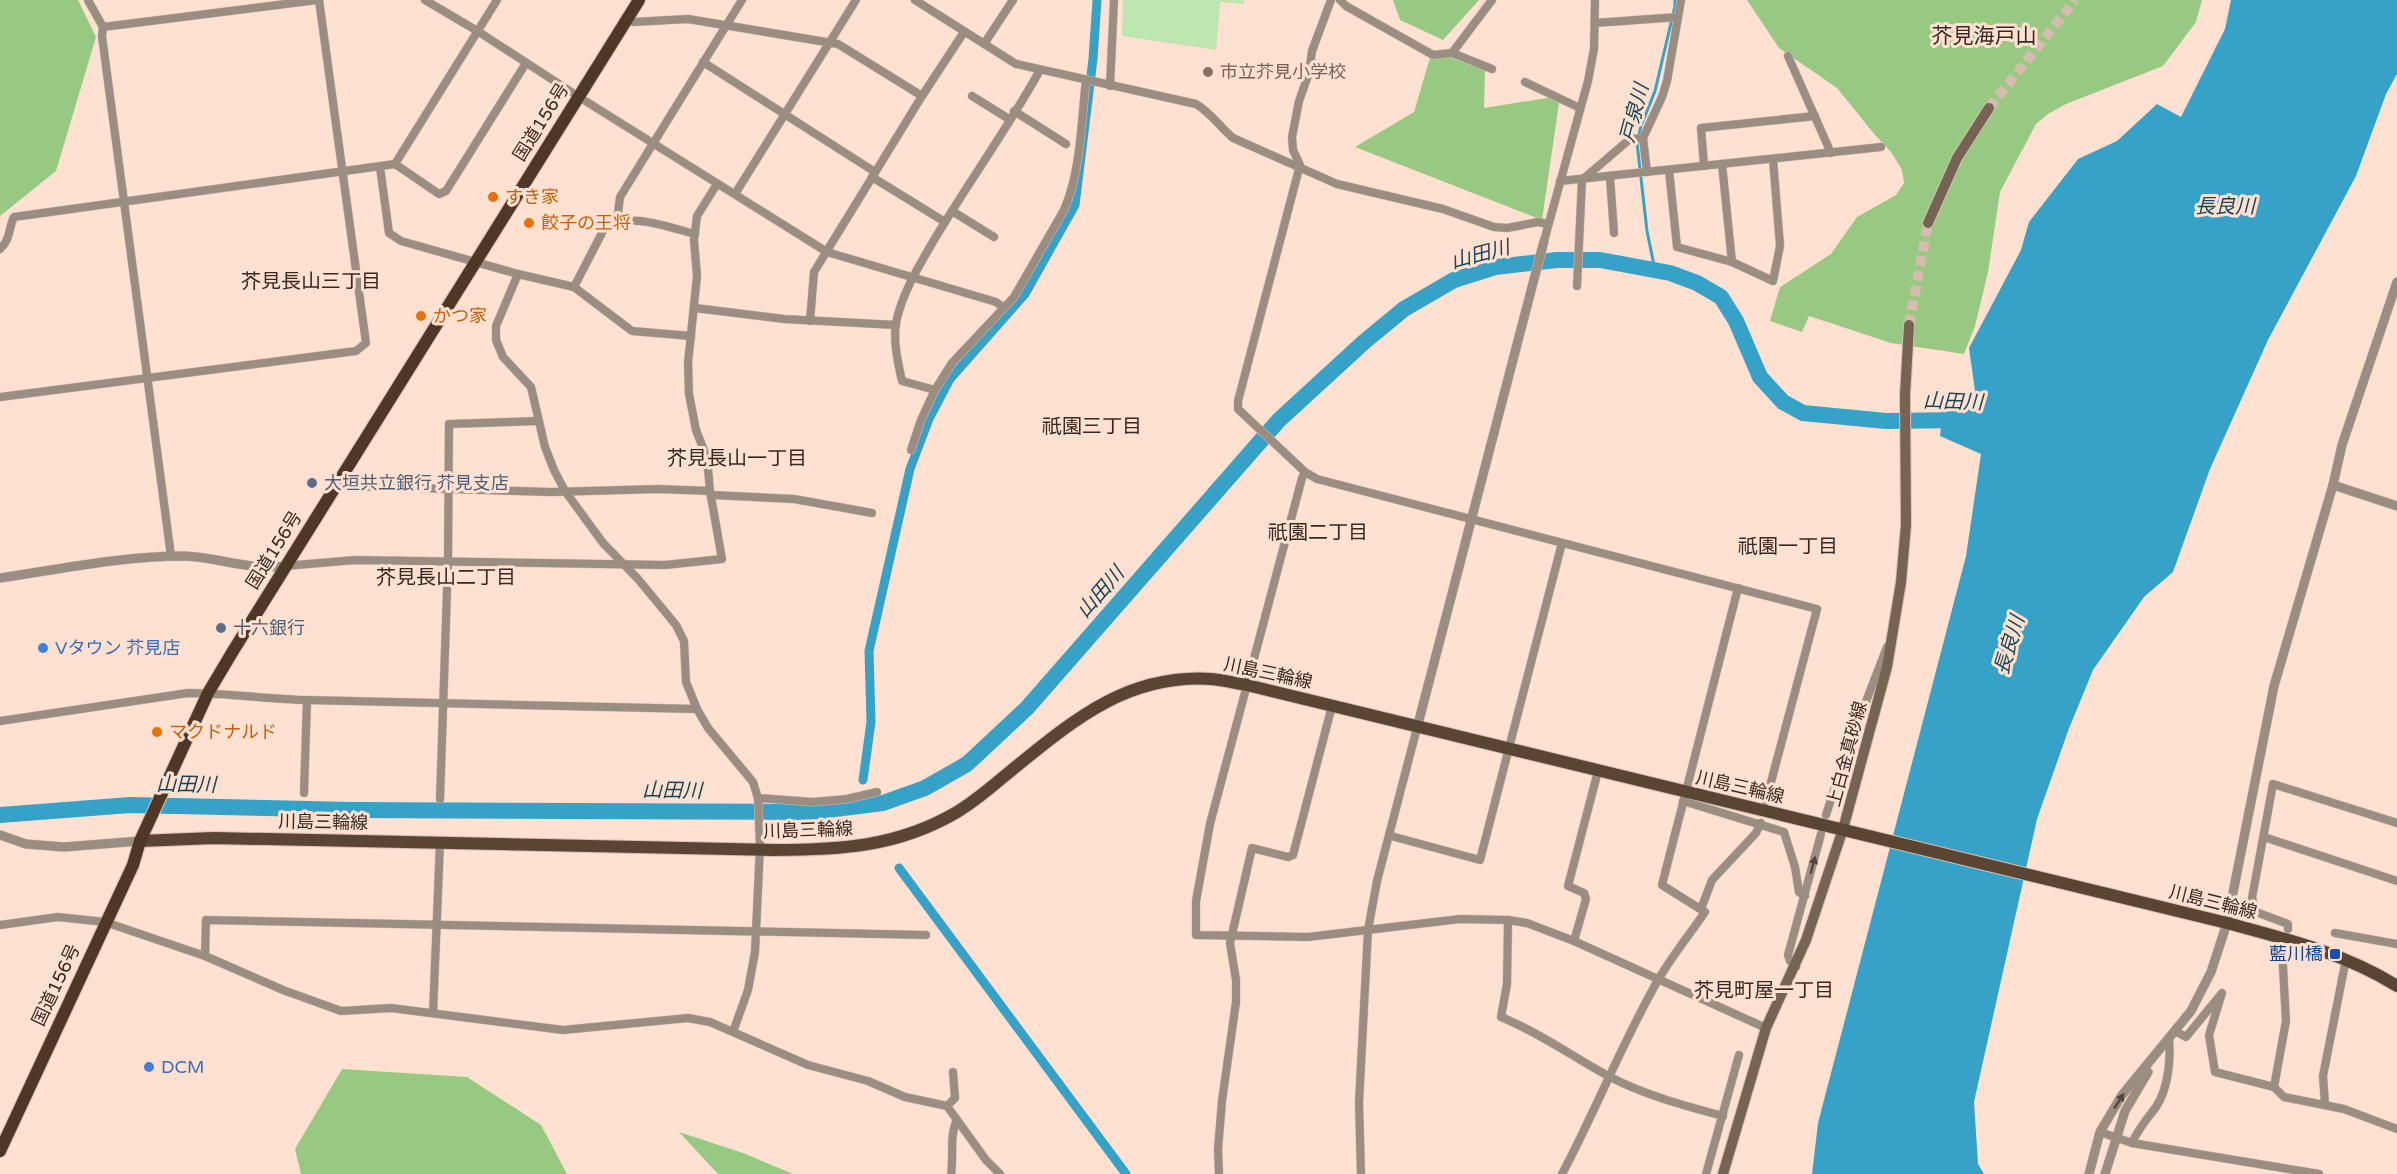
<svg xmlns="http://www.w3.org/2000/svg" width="2397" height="1174" viewBox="0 0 2397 1174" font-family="'Varela Round','Noto Sans JP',sans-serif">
  <rect width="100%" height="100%" fill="#fee1d1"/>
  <polygon fill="#bee6ae" points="1123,0 1244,0 1244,4 1220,2 1216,50 1122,36"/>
  <g fill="#97c982">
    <polygon points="0,0 78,0 96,37 56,171 0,216"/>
    <polygon points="1393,0 1479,0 1443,40 1400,20"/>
    <polygon points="1747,0 2202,0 2196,22 2163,66 2066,104 2048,114 2036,124 2000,192 1988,272 1975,326 1964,354 1891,343 1809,316 1802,332 1770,321 1780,287 1831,254 1857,217 1896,195 1904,183 1902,170 1891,152 1875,135 1837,88 1779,48"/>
    <polygon points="1432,51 1485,70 1484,108 1560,96 1542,220 1355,147 1414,112"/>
    <polygon points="342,1069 467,1077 541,1125 567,1174 301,1174 295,1149"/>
    <polygon points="679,1132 743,1153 793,1174 718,1174"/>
  </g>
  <polygon fill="#36a2c7" points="2231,0 2397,0 2397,74 2386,94 2356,176 2268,340 2210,469 2173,572 2144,597 2093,670 2068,731 2037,819 1974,1102 1978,1164 1984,1174 1812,1174 1818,1123 1966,556 1981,454 1940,436 1943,407 1976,398 1969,348 2021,250 2029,222 2078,159 2117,141 2157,104 2181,117 2225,29"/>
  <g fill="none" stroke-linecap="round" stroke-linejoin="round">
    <polyline stroke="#36a2c7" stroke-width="3" points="1655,270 1647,231 1637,143 1641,126 1655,91 1675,6 1675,0"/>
    <g stroke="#36a2c7" stroke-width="9">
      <polyline points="863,780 871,722 869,651 910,469 929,419 950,379 1025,294 1075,205 1093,59 1097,0"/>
      <polyline points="899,868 1126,1174"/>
    </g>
    <polyline stroke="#36a2c7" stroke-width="16" points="0,815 130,805 352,810 811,812 883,803 925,788 967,764 1027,708 1279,420 1364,342 1404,309 1454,280 1495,267 1557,260 1600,260 1670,273 1697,283 1721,297 1736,321 1760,377 1783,402 1803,413 1886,421 1964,420"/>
    <g stroke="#d6bcae" stroke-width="10" stroke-dasharray="10 5" stroke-linecap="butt">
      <polyline points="1989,108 2075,0"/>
      <polyline points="1909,325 1928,223"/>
    </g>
    <defs>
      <g id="minor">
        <polyline points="88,0 103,27 317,0"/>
        <polyline points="425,0 479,32 579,97 827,252 996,302 1004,308"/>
        <path d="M915 0 1016 64 1196 104C1211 113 1220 127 1233 138L1337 184 1443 209 1494 227 1507 228 1538 222 1548 224"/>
        <polyline points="1331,0 1312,51 1309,73 1299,101 1292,137 1293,150 1300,165 1238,401 1238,409 1305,472 1317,479 1817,609 1766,801"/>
        <polyline points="1340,0 1346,6 1433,55 1452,53 1492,69"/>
        <polyline points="626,20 633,22 688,19 838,44 922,96"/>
        <polyline points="1595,23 1678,17"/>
        <polyline points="103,27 102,36 171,556"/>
        <polyline points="984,44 1013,0"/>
        <polyline points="1452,53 1492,0"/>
        <polyline points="1788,56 1831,153"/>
        <polyline points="703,62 875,172"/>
        <polyline points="1525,82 1580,108"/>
        <polyline points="1110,86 1114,0"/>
        <polyline points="972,96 1009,119"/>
        <polyline points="1014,111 1066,144"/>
        <polyline points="395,164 439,194 446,191 526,63"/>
        <polyline points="1722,164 1732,262"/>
        <polyline points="1704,166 1701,128 1815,116"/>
        <polyline points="380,167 389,233 401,241 518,274 574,287 632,331 691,336"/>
        <polyline points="1669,170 1677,247 1732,262 1773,281 1780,246 1773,159"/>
        <polyline points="1647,172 1643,138 1662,97 1667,81 1681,0"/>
        <polyline points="872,177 945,222"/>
        <polyline points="1610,177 1614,233"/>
        <polyline points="1560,181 1881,147"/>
        <polyline points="735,194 856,0"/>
        <polyline points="952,211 994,237"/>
        <polyline points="617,221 620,197 742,0"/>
        <polyline points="1544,241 1588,81 1594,49 1595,0"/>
        <path d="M0 249C11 239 8 229 14 217L395 164 497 0"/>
        <polyline points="518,274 496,326 496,340 503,357 531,387 545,447 554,470 565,491 603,543 638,579 676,625 684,641 686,682 697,709 708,728 753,782 758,798"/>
        <polyline points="1577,286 1582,180 1630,139 1643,138"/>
        <path d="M574 287 604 229C624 210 671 228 695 234"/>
        <polyline points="695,308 784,319 896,325"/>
        <polyline points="810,321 814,272 922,96 964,32"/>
        <path d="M935 390 902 381C898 363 893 341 896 323 902 293 919 266 934 240 968 183 1008 128 1040 70"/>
        <polyline points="0,397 356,351 366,343 319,0"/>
        <path d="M911 450 921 420 935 390 952 363 1014 297 1064 210C1081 171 1081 122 1086 80"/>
        <polyline points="1305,472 1302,478 1210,824 1196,901 1196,935 1308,937 1460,919 1508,920 1527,923 1574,941 1766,1028"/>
        <polyline points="350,486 551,492 659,489 710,491"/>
        <polyline points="712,495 794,499 872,513"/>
        <polyline points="285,566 355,560 665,565 722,559 710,491 707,458 696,430 689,394 688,363 697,276 694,240 697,216 717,184"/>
        <path d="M0 721 188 693C227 693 266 699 306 700 436 703 567 706 697 709"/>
        <polyline points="304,793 307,700"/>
        <polyline points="440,799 448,561 449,424 537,421"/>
        <polyline points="1683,801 1784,832 1795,867 1799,892 1805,896"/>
        <polyline points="1826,815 1845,756 1887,647"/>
        <polyline points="1391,836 1480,860 1562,543"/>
        <polyline points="2264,837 2397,881"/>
        <polyline points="1701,909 1712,880 1756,833 1761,823"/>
        <path d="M1508 920 1507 984 1501 1017C1540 1033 1573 1057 1610 1077 1645 1095 1685 1106 1723 1116"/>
        <polyline points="0,925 58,917 105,922 205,956 283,990 341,1011 391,1008 563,1030 688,1018 710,1022 808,1065 868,1081 905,1097 947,1106 986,1160 1000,1174"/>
        <polyline points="2288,929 2288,924 2256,912 2252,898 2273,784 2397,823"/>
        <polyline points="2335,933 2397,944"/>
        <polyline points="1574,941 1586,899 1584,893 1568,886 1598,771"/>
        <polyline points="205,956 206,920 926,935"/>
        <polyline points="1796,967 1790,961 1788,955 1821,834"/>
        <polyline points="433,1013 440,843"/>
        <polyline points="2175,1031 2186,1037 2222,993 2209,1035 2215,1072 2274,1087 2284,1097 2344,1109 2397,1129"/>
        <polyline points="733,1032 748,990 755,952 760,846 758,798 813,802 847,799 877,792"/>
        <polyline points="2274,1087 2286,1021 2282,949"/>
        <polyline points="2325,1104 2323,1076 2346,959"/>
        <polyline points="947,1106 955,1098 953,1072"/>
        <polyline points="2100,1132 2132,1143 2319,1174"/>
        <path d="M2132 1143C2138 1129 2147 1119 2156 1107 2168 1089 2171 1060 2169 1038"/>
        <path d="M951 1174C954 1157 949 1136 957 1120"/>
        <polyline points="1219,1174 1218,1149 1222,1101 1236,1002 1236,980 1230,943 1252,848 1288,857 1293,855 1332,706"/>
        <polyline points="1361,1174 1359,1103 1368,930 1377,881 1417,728"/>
        <path d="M1562 1174C1596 1110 1622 1043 1658 980 1672 956 1690 934 1705 912L1662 885 1738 588"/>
        <polyline points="1706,1174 1739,1055"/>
      </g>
      <g id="tertiary">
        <polyline points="2333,485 2397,506"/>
        <path d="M0 578C60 569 123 556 184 556 218 557 250 571 285 566"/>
        <polyline points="1417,728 1544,241"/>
        <polyline points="0,835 26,844 64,847 140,841"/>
        <polyline points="2089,1174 2100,1132 2122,1095 2191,1011 2211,972 2227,923 2274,686 2333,485 2342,445 2397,282"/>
        <polyline points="2105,1174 2125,1111 2148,1072"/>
      </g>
      <g id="secondary">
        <polyline points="1928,223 1957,158 1989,108"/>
        <polyline points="1723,1174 1766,1028 1806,940 1843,829 1887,667 1901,582 1906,525 1905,395 1909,325"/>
      </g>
      <path id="primary" d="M140 841 214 838 773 850C839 850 898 847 957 812 979 799 998 781 1018 765 1077 717 1130 674 1211 679 1223 680 1235 683 1247 685L2227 923C2286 939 2344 953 2397 986"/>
      <polyline id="trunk" points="0,1151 133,865 140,841 208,693 233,651 639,0"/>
    </defs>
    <use href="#minor" stroke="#dac0b2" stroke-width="9"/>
    <use href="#tertiary" stroke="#dac0b2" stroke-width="10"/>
    <use href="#secondary" stroke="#dac0b2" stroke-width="12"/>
    <use href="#primary" stroke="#dac0b2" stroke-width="14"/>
    <use href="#trunk" stroke="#dac0b2" stroke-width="14"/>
    <use href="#minor" stroke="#9a8e83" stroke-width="8"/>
    <use href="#tertiary" stroke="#9a8e83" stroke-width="9"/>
    <use href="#secondary" stroke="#756354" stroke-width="10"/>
    <use href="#primary" stroke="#5a4533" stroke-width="12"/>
    <use href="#trunk" stroke="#4e3825" stroke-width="12"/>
  </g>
  <defs><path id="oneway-solid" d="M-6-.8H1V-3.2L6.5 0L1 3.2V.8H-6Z" transform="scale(1.5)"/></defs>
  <g fill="#54473f">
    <use href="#oneway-solid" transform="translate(1813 865) rotate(-75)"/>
    <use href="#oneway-solid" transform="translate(2119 1101) rotate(-57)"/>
  </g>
  <circle fill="#8d6e63" stroke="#fee1d1" stroke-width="2" cx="1208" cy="72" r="6"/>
  <g fill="#e8710a" stroke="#fee1d1" stroke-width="2">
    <circle cx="493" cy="197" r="6"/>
    <circle cx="529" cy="223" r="6"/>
    <circle cx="421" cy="316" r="6"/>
    <circle cx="157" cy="732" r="6"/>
  </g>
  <g fill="#5c6f8a" stroke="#fee1d1" stroke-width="2">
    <circle cx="312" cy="483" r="6"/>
    <circle cx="221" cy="628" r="6"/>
  </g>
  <g fill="#3f7fe0" stroke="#fee1d1" stroke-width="2">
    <circle cx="43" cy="648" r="6"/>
    <circle cx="149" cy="1067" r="6"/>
  </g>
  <rect fill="#1a4fb4" stroke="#fee1d1" stroke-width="2" x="2329" y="948" width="12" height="12" rx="3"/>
  <g text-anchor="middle" stroke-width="6" stroke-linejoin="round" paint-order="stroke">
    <g font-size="18" fill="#785e54" stroke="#fee1d1" text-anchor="start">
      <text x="1220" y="78">市立芥見小学校</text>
    </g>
    <g font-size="18" fill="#362922" stroke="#fee1d1">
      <text transform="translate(541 122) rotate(-58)" y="6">国道156号</text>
      <text transform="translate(274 550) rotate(-58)" y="6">国道156号</text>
      <text transform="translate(1268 673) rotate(12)" y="6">川島三輪線</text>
      <text transform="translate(1847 754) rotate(-75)" y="6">上白金真砂線</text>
      <text transform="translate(1740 787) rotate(13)" y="6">川島三輪線</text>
      <text transform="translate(323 822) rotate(1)" y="6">川島三輪線</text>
      <text transform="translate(808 830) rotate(-2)" y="6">川島三輪線</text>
      <text transform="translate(2213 902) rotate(14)" y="6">川島三輪線</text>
      <text transform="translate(56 985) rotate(-65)" y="6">国道156号</text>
    </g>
    <g font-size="18" fill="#c56008" stroke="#fee1d1" text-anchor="start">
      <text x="505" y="203">すき家</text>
      <text x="541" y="229">餃子の王将</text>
      <text x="433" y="322">かつ家</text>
      <text x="169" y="738">マクドナルド</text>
    </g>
    <g font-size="18" fill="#4e5e75" stroke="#fee1d1" text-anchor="start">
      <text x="324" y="489">大垣共立銀行 芥見支店</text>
      <text x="233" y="634">十六銀行</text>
    </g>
    <g font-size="18" fill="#366cbe" stroke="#fee1d1" text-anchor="start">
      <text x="55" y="654">Vタウン 芥見店</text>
      <text x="161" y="1073">DCM</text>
    </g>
    <g font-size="18" fill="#164399" stroke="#fee1d1" text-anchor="end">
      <text x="2323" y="960">藍川橋</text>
    </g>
    <g font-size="20" font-style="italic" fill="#194656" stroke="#fee1d1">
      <text transform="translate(1634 113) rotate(-75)" y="7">戸泉川</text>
      <text x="2225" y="213">長良川</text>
      <text transform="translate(1480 254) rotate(-15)" y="7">山田川</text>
      <text transform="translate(1953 401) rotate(2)" y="7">山田川</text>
      <text transform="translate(1100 592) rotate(-49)" y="7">山田川</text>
      <text transform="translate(2009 645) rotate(-73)" y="7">長良川</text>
      <text transform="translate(186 784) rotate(1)" y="7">山田川</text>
      <text transform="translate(672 790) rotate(1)" y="7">山田川</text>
    </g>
    <g font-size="20" fill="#362922" stroke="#fee1d1">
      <text x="311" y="288">芥見長山三丁目</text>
      <text x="1092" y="433">祇園三丁目</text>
      <text x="737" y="465">芥見長山一丁目</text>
      <text x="1318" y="539">祇園二丁目</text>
      <text x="1788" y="553">祇園一丁目</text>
      <text x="446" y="584">芥見長山二丁目</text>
      <text x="1764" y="997">芥見町屋一丁目</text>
    </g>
    <g font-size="21" fill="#362922" stroke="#fee1d1">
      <text x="1984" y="43">芥見海戸山</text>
    </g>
  </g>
</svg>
